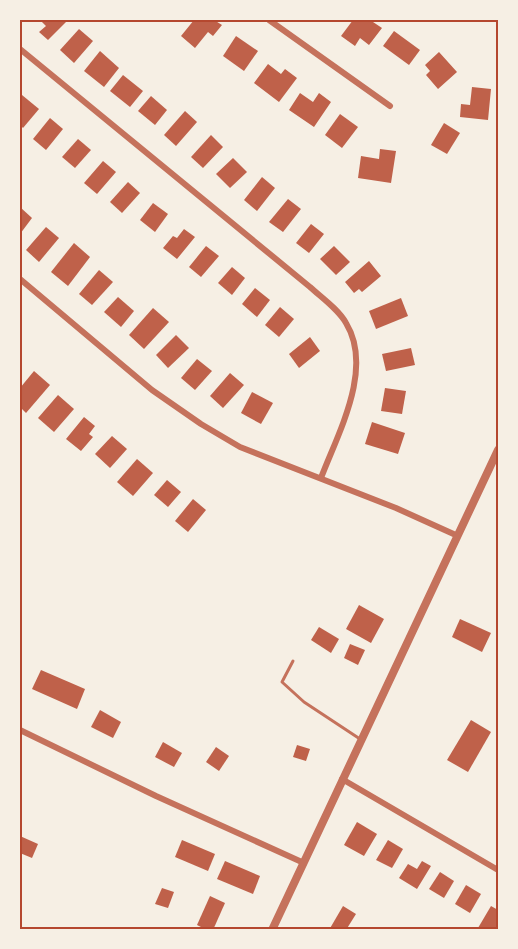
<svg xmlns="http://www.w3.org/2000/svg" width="518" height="949" viewBox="0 0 518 949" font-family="Lato,sans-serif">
  <rect width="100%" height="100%" fill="#f6efe4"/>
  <g fill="#bf614a">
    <polygon points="40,20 68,20 48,40 39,32 46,26"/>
    <polygon points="194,20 214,20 222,25 213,36 208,32 195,48 181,36"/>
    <polygon points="353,20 370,20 382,28 369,45 360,38 355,46 341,36"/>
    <polygon points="79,29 93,41 74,63 60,50"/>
    <polygon points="394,31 420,50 409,65 383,46"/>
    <polygon points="236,36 258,51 244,71 223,56"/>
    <polygon points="100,51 119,68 104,87 84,71"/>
    <polygon points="439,52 457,72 438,89 426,75 430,71 425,65"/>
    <polygon points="268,64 281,74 285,69 297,78 279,102 254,83"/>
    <polygon points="123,75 143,91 130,107 110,91"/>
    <polygon points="472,87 491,89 488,120 460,117 461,104 470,105"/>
    <polygon points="300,93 313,102 319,93 331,102 314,127 289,110"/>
    <polygon points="22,95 39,109 23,128 20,125 20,97"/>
    <polygon points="151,96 167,110 155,125 138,111"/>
    <polygon points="185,111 197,122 176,146 164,135"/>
    <polygon points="340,114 358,127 342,148 325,135"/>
    <polygon points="50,118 63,129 46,150 33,139"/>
    <polygon points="444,123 460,133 447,154 431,145"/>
    <polygon points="211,135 223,147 203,168 191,157"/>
    <polygon points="78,139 91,150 75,168 62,157"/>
    <polygon points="380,149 396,151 391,183 358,178 361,156 379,159"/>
    <polygon points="233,158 247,172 230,188 216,174"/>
    <polygon points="103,161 116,172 97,194 84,183"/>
    <polygon points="262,177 275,188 257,211 244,200"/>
    <polygon points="128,182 140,193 122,213 110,202"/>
    <polygon points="288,199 301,209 283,232 269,222"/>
    <polygon points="153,203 168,214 155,232 140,220"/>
    <polygon points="20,207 32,218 20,234"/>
    <polygon points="311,224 324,234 309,253 296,243"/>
    <polygon points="46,227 59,238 39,262 26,250"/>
    <polygon points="184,229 195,237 177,259 163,248 173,236 177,238"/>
    <polygon points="74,243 90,257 68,286 51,272"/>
    <polygon points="206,246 219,256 201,277 189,267"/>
    <polygon points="334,246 350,262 336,275 320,259"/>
    <polygon points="369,261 381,276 362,292 359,289 354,293 345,282"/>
    <polygon points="232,267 245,278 232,295 218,283"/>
    <polygon points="99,270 113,282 92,305 79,294"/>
    <polygon points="255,288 270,300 257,317 242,304"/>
    <polygon points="118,297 134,311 121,327 104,312"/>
    <polygon points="401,298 408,316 376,329 369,311"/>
    <polygon points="280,307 294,319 279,337 265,325"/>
    <polygon points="153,308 169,322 144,349 129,335"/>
    <polygon points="176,335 189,348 168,368 156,355"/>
    <polygon points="310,337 320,351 299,368 289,354"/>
    <polygon points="411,348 415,365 386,371 382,354"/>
    <polygon points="197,359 212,371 195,390 181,378"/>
    <polygon points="34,371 50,385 26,413 20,407 20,388"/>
    <polygon points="230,373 244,385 223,408 210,396"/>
    <polygon points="385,388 406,391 402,414 381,411"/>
    <polygon points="252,392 273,403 261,424 241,413"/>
    <polygon points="58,395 74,409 54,432 38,418"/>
    <polygon points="84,417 95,426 89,434 93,437 81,451 66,439"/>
    <polygon points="372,422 405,433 398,454 365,444"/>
    <polygon points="112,436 127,449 110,468 95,454"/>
    <polygon points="137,459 153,473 133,496 117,482"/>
    <polygon points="167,480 181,492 168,507 154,495"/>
    <polygon points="193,499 206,510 188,532 175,521"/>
    <polygon points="359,605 384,619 371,643 346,629"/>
    <polygon points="460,619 491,633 482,652 452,637"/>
    <polygon points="319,627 339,639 331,653 311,640"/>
    <polygon points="350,644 365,650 358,665 344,658"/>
    <polygon points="41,670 85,689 77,709 32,689"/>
    <polygon points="100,710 121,722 113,738 91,727"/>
    <polygon points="471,720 491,732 468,772 447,760"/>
    <polygon points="163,742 182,753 174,767 155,757"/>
    <polygon points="297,745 310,749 306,761 293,757"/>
    <polygon points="216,747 229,756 219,771 206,762"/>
    <polygon points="357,822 377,834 364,856 344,845"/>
    <polygon points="20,836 38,844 32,858 20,853"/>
    <polygon points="182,840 215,854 208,871 175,857"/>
    <polygon points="388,840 403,849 392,868 376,860"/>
    <polygon points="225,861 260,876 253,894 217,879"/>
    <polygon points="422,861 431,866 417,889 399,878 408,864 417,869"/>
    <polygon points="440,872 454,881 444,898 429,889"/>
    <polygon points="466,885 481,894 470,913 455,904"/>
    <polygon points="162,888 174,892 168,908 155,904"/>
    <polygon points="210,896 225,903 213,930 207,930 197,925"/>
    <polygon points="343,906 356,914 346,930 329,930"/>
    <polygon points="491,906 498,910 498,930 481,930 478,928"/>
  </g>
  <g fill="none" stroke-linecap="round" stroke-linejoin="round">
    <polyline stroke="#c5725c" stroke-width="3" points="293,661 282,682 304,702 360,739"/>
    <g stroke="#c5725c" stroke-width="6">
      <polyline points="269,20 390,106"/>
      <path d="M20 49 310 287C322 298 338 309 346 323 374 369 338 433 321 478"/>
      <polyline points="20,279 152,390 201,424 240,447 396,508 458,536"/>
      <polyline points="20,730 156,796 304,863"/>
      <polyline points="342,779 498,870"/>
    </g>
    <polyline stroke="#c5725c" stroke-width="8" points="272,930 498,450"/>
  </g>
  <rect width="518" height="949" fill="none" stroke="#f6efe4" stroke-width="42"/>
  <rect x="21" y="21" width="476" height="907" fill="none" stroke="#b5482f" stroke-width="2"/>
</svg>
